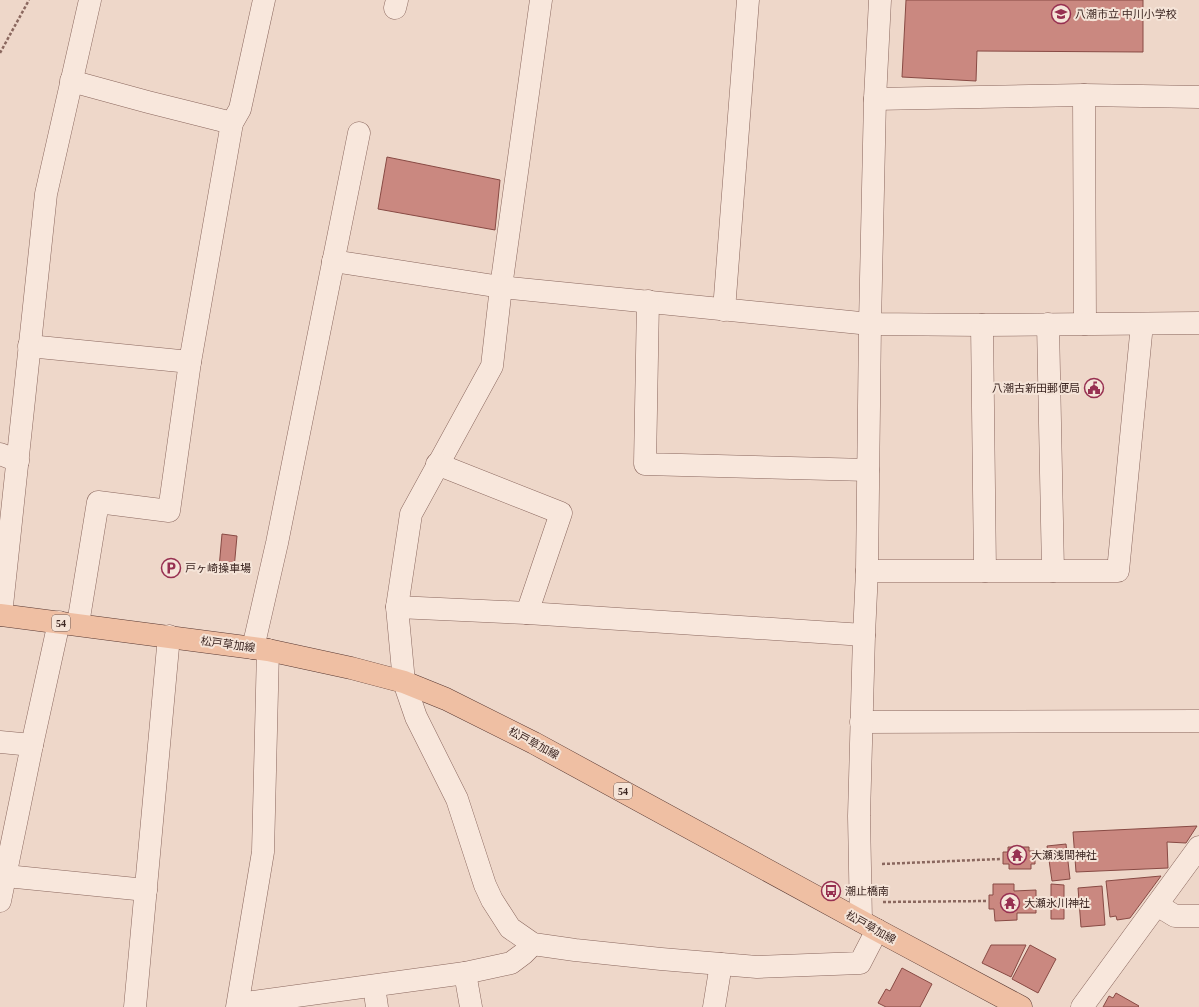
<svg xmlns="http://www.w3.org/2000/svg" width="1199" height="1007" viewBox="0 0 1199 1007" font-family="'Times New Roman','Noto Sans JP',serif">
  <rect width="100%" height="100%" fill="#eed7c9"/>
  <g fill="#ca8880" stroke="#884a44">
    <polygon points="906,0 1143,0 1143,52 977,51 976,81 902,77"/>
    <polygon points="387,157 500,180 495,230 378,209"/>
    <polygon points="222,534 237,536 234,569 219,568"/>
    <polygon points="1197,826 1186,843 1167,842 1168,868 1076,872 1073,832"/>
    <polygon points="1066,844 1070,879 1052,881 1047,846"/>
    <polygon points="1008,847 1029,847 1029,851 1035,851 1035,864 1031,864 1031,869 1009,869 1009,864 1003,864 1003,852 1008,852"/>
    <polygon points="1161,876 1130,918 1117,920 1116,916 1110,917 1106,881"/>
    <polygon points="993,884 1014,884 1014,891 1036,890 1036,913 1017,913 1017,920 995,921 994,909 989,909 989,895 993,895"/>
    <polygon points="1051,884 1064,885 1064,919 1051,919"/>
    <polygon points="1102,886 1105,925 1081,927 1078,888"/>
    <polygon points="991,945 1026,945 1011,977 982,963"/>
    <polygon points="1030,945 1056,959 1038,993 1012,979"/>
    <polygon points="902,968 932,984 920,1007 886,1007 878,1003 886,989 890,991"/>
    <polygon points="1116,993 1139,1006 1138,1007 1103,1007 1109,996 1113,998"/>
  </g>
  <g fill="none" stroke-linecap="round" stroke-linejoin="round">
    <defs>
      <g id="minor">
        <polyline points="541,0 501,287 492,366 411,514 397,607 404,682 416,717 457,799 485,885 492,900 510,928 533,944 575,950 661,959 757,967 860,963 877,930"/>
        <polyline points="395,8 397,0"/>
        <polyline points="71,81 148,102 232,123"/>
        <polyline points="1084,95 1085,324"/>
        <polyline points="875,99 1084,95 1199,97"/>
        <polyline points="333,261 501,287 870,324 982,325 1199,323"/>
        <polyline points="648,301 645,464 868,470"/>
        <polyline points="724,310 748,0"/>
        <polyline points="1048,324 1053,571"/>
        <polyline points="982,325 985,571"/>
        <polyline points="29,346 190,362"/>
        <polyline points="0,454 18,461"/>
        <polyline points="437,464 561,513 527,613"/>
        <polyline points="867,571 1118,571 1142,324"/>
        <polyline points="397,607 527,613 864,635"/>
        <polyline points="1,615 46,194 90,0"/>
        <polyline points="78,624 98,502 169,511 190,362 232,123 240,109 264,0"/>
        <polyline points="253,648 277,543 359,133"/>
        <polyline points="861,722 1199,721"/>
        <polyline points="0,742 32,745"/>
        <polyline points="6,876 146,890"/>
        <polyline points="0,901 32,745 59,622"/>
        <polyline points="1157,905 1175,916 1199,916"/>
        <polyline points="861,921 859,816 864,635 867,571 870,324 875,99 880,0"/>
        <polyline points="465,973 471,1007"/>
        <polyline points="374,986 377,1007"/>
        <polyline points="238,1004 465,973 511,963 523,954 533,944"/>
        <polyline points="135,1007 169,636"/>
        <polyline points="237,1007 263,852 268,650"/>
        <polyline points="714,1007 721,964"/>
        <polyline points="1082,1007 1199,847"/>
      </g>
      <polyline id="major" points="0,615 268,650 351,668 404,682 446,699 534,743 877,930 1021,1007"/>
    </defs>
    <use href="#minor" stroke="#8a675e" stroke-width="23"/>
    <use href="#major" stroke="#583832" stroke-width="23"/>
    <g stroke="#8a675e" stroke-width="2.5" stroke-dasharray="3 2" stroke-linecap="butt">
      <polyline points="0,53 29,0"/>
      <polyline points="882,864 1000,859"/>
      <polyline points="883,902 987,901"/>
    </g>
    <use href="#minor" stroke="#f8e7dc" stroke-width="22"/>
    <use href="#major" stroke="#efbfa3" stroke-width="22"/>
  </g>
  <defs>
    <symbol id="school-ring" viewBox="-11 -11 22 22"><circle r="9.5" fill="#f5e4d8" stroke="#973051" stroke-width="1.5"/><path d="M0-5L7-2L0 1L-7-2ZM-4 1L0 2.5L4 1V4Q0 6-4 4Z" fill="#973051"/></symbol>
    <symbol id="civic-ring" viewBox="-11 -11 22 22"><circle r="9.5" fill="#f5e4d8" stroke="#973051" stroke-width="1.5"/><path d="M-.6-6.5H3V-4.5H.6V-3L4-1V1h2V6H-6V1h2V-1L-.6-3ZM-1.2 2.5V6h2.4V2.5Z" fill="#973051"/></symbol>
    <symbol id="parking-ring" viewBox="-11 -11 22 22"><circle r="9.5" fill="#f5e4d8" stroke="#973051" stroke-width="1.5"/><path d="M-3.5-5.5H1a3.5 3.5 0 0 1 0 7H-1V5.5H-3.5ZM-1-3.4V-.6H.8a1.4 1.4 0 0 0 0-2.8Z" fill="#973051"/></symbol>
    <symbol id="temple-ring" viewBox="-11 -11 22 22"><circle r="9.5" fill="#f5e4d8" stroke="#973051" stroke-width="1.5"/><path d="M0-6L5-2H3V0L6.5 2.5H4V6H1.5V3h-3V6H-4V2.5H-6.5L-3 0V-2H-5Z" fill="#973051"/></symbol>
    <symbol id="bus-ring" viewBox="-11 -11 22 22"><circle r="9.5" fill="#f5e4d8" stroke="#973051" stroke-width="1.5"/><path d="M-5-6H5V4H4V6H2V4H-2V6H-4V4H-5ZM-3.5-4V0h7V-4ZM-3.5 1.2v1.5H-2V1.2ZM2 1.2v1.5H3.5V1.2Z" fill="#973051"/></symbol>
  </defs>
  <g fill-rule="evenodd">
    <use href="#school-ring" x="1050" y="3" width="22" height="22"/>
    <use href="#civic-ring" x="1083" y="377" width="22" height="22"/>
    <use href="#parking-ring" x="160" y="557" width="22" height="22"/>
    <use href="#temple-ring" x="1006" y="844" width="22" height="22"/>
    <use href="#bus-ring" x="820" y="880" width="22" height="22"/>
    <use href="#temple-ring" x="999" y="892" width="22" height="22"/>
  </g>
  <g text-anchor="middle" stroke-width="4" stroke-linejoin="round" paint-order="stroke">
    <g fill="#f5e4d8" stroke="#735e58" stroke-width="1">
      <rect x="52" y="615" width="18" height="16" rx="3"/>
      <rect x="614" y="783" width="18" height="16" rx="3"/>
    </g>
    <g font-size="10" font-weight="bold" fill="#3b2521">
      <text x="61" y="627">54</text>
      <text x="623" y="795">54</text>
    </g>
    <g font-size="11" fill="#3b2521" stroke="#f5e4d8" text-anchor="start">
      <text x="1075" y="18">八潮市立 中川小学校</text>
      <text x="1080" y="392" text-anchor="end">八潮古新田郵便局</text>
      <text x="185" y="572">戸ヶ崎操車場</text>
      <text x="1031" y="859">大瀬浅間神社</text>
      <text x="845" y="895">潮止橋南</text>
      <text x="1024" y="907">大瀬氷川神社</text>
    </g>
    <g font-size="11" fill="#3b2521" stroke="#f5e4d8">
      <text transform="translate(228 644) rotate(8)" y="4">松戸草加線</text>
      <text transform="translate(534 743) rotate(28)" y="4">松戸草加線</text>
      <text transform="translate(871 927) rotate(29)" y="4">松戸草加線</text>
    </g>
  </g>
</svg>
